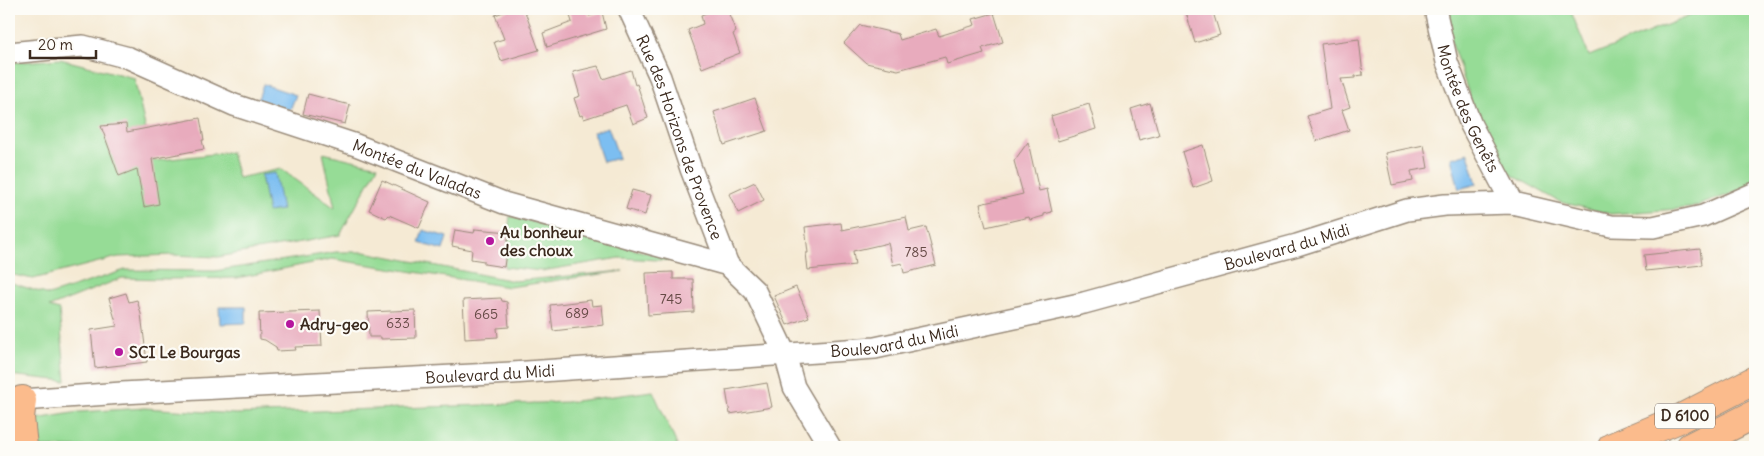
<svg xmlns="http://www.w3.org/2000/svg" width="1764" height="456" viewBox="0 0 1764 456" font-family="Delius,sans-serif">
  <rect width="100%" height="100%" fill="#fdfcf7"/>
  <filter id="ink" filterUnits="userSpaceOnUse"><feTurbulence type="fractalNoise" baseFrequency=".02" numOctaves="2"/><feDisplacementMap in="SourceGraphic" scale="10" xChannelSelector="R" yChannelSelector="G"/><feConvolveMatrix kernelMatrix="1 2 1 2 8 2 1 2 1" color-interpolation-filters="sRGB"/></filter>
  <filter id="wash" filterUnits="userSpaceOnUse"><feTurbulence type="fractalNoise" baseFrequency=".0096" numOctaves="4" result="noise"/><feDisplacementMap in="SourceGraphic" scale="20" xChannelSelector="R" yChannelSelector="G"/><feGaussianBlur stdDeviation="1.12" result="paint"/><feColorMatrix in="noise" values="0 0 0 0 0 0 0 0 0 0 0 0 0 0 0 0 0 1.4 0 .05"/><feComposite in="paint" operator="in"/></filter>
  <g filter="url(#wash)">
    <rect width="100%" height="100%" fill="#f5ead4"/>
    <g fill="#96dc96" stroke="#68835a">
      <polygon points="1440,9 1570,9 1589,56 1707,9 1755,9 1755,183 1728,195 1691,208 1611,214 1560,202 1505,171 1479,124"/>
      <polygon points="60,59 134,78 153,161 231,152 238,178 281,169 335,208 323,153 378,166 340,235 218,257 173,255 118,257 33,279 9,274 9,63"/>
      <polygon points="510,216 678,261 619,258 542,271 504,267"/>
      <polygon points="336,252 365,252 514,281 623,271 509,287 332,259 237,278 170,279 122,278 49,307 59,310 66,381 9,375 9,282 49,295 125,270 215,271"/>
      <polygon points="653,391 678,447 41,447 36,419 79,412 145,408 236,414 567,402"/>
    </g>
    <g fill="#7cbef1" stroke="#5c7488">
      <polygon points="263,84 296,95 290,110 258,99"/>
      <polygon points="608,127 619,158 603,162 593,132"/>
      <polygon points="1468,153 1477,184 1459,189 1451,158"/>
      <polygon points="275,173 282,210 268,212 261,175"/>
      <polygon points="423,230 447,237 443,250 419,243"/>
      <polygon points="219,307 246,307 246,323 220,324"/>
    </g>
    <g id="blocks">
      <g fill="#e8abbd">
        <polygon points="512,9 524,9 539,50 501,61 494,42 504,39 495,15"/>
        <polygon points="568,9 587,9 589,16 602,12 606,29 547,47 543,33 572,22"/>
        <polygon points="717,9 727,9 736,32 733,34 740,53 702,68 688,30 703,24 701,15"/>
        <polygon points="1185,9 1212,9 1220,35 1195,43"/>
        <polygon points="994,13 1003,42 982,48 984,53 947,64 945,57 898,70 866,63 844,43 860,25 898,34 900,40 936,29 939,36 975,25 973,19"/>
        <polygon points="1359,39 1363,75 1355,76 1355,78 1341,79 1350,107 1342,110 1349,130 1316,141 1307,116 1330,109 1321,44"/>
        <polygon points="598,66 603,79 631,70 635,85 637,84 648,118 633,124 626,105 584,119 582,115 580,116 574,98 580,96 573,72"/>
        <polygon points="308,94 350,105 345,124 303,114"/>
        <polygon points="755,98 767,131 724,145 714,112"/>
        <polygon points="1150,103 1159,135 1139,140 1131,109"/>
        <polygon points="1089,104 1096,129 1058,141 1051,116"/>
        <polygon points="200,118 204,140 202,140 204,149 152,159 159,204 144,207 137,169 119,176 101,126 126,124 127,132"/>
        <polygon points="1028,142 1039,191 1047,189 1052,212 1044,214 1044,216 1030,220 1029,217 986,227 980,204 1023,194 1014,161"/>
        <polygon points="1203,145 1213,181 1193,188 1182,152"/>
        <polygon points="1424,145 1428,168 1411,171 1413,181 1392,185 1385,153"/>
        <polygon points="382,180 430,202 419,228 389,215 386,218 369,210"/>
        <polygon points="755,182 764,200 738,213 729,194"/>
        <polygon points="632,190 651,195 645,215 626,209"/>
        <polygon points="906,217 909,231 926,227 936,265 904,273 902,263 893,265 888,243 853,251 855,265 808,270 806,253 808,253 805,227 841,223 842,230"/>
        <polygon points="475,229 509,232 504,267 484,264 484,261 471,259 472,250 452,246 455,230 474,233"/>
        <polygon points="1700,249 1702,265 1646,271 1644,255"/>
        <polygon points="673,272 673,279 693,279 694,312 648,315 646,273"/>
        <polygon points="796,287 809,317 787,325 774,296"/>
        <polygon points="126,293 129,302 137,300 141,314 147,362 95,368 91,330 117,326 109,298"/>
        <polygon points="501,298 502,301 507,302 509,327 497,328 498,337 465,339 463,300"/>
        <polygon points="591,300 592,306 602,305 604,325 553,331 550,305"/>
        <polygon points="415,310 416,338 381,339 381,337 369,337 368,312"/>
        <polygon points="320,311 322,346 295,347 296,350 277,351 276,347 265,340 260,339 259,313"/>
        <polygon points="767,383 772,407 730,414 726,390"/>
      </g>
    </g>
  </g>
  <g filter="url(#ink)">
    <use href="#blocks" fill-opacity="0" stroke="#988a79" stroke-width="1"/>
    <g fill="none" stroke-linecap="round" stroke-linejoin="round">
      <defs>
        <g id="street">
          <path id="s1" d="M629 9 660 77 691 169 728 265"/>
          <path id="s2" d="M1435 9 1447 62 1471 125 1512 203"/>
          <path id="s3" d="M9 53 83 46 129 58 234 105 356 145 504 203 728 265 755 291 785 354 794 387 830 447"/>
          <path id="s4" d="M9 403 22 400 122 393 512 373 875 348 1084 303 1297 245 1407 210 1445 205 1512 203 1611 226 1653 227 1703 216 1755 193"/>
        </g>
        <g id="primary">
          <polyline points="22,400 20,418 23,447"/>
          <polyline points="1612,447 1679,419 1755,380"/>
          <polyline points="1690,447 1755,414"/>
        </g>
      </defs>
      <use href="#street" stroke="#988a79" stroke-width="24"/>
      <use href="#primary" stroke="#988a79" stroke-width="30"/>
      <use href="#street" stroke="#fff" stroke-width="21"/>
      <use href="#primary" stroke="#fbbb8c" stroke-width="28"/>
    </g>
  </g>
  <g fill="#b5179e" stroke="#fdfcf7" stroke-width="2">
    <circle cx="490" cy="241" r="5"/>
    <circle cx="290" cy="324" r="5"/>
    <circle cx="119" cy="352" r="5"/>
  </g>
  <g text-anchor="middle" stroke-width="4.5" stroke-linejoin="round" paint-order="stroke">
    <g font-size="14" fill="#664a46">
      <text x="916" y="257">785</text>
      <text x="671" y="304">745</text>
      <text x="577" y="318">689</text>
      <text x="486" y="319">665</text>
      <text x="398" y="328">633</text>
    </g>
    <rect fill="#fdfcf7" stroke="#75695f" stroke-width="1" x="1655" y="403.5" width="60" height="25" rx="4"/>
    <g font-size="15" font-weight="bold" fill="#3b2a1e">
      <text x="1685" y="421">D 6100</text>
    </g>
    <g font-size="16" fill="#3b2a1e" stroke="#fdfcf7">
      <text dy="6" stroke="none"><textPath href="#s2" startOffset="105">Montée des Genêts</textPath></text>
      <text dy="6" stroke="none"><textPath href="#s1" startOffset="138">Rue des Horizons de Provence</textPath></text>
      <text dy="6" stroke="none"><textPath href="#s3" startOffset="431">Montée du Valadas</textPath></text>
      <text dy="6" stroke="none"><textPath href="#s4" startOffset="1292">Boulevard du Midi</textPath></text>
      <text dy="6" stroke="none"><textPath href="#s4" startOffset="888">Boulevard du Midi</textPath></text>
      <text dy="6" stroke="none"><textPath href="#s4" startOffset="482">Boulevard du Midi</textPath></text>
    </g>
    <g font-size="16" font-weight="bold" fill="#3b2a1e" stroke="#fdfcf7" text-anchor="start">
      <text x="500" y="238">Au bonheur<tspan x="500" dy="18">des choux</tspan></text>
      <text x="300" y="330">Adry-geo</text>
      <text x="129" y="358">SCI Le Bourgas</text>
    </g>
  </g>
  <rect width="1764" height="456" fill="none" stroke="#fdfcf7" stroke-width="30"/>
  <path d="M30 50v8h66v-8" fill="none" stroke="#3b2a1e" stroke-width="2.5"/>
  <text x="38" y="50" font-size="15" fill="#3b2a1e" stroke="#fdfcf7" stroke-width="4" paint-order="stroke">20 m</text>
</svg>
